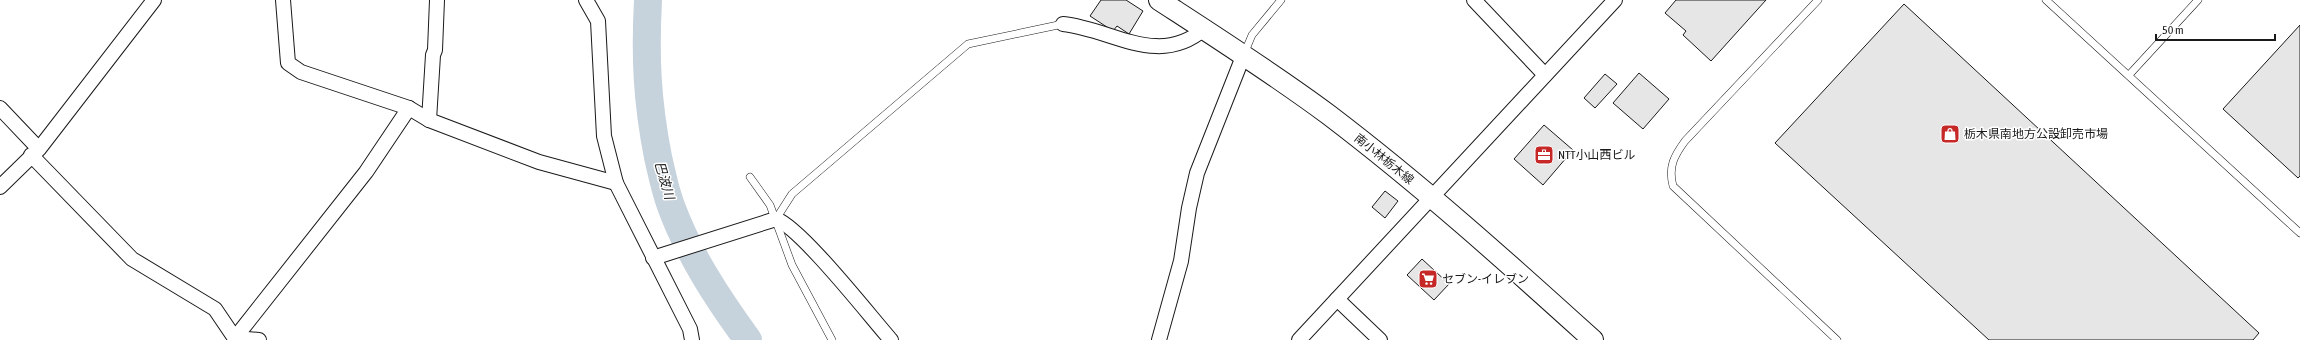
<svg xmlns="http://www.w3.org/2000/svg" width="2300" height="340" viewBox="0 0 2300 340" font-family="'Asap Condensed','Noto Sans JP',sans-serif">
  <rect width="100%" height="100%" fill="#fff"/>
  <g fill="none" stroke-linecap="round" stroke-linejoin="round">
    <path stroke="#c6d2dc" stroke-width="28" d="M648 0C645 57 647 101 658 157 662 174 665 190 671 206 689 255 718 299 748 340"/>
  </g>
  <g fill="#e6e6e6" stroke="#1a1a1a">
    <polygon points="1101,0 1126,0 1143,11 1129,34 1117,26 1113,31 1090,16"/>
    <polygon points="1676,0 1766,0 1711,61 1683,35 1686,31 1665,13"/>
    <polygon points="1904,4 2259,333 2253,340 1989,340 1775,143"/>
    <polygon points="2300,25 2300,176 2298,178 2223,109"/>
    <polygon points="1639,73 1669,99 1643,129 1613,103"/>
    <polygon points="1605,74 1617,84 1595,108 1584,98"/>
    <polygon points="1544,125 1573,150 1543,185 1514,159"/>
    <polygon points="1385,191 1398,201 1385,218 1372,207"/>
    <polygon points="1422,259 1449,284 1434,300 1407,275"/>
  </g>
  <g fill="none" stroke-linecap="round" stroke-linejoin="round">
    <defs>
      <g id="service">
        <path d="M1818 0 1685 141C1674 156 1668 167 1673 186L1837 340"/>
        <polyline points="2046,0 2300,233"/>
        <polyline points="1244,54 1252,35 1281,0"/>
        <polyline points="2129,75 2198,0"/>
        <polyline points="750,177 770,205 792,265 832,340"/>
        <polyline points="776,219 792,194 968,44 1063,24"/>
      </g>
      <g id="minor">
        <polyline points="283,0 288,63 301,72 409,108 429,120 539,162 616,183"/>
        <polyline points="586,0 598,21 604,136 616,183 690,329 692,340"/>
        <polyline points="1474,0 1545,75"/>
        <path d="M1063 24C1112 29 1158 68 1204 29"/>
        <polyline points="0,108 38,148"/>
        <polyline points="429,120 433,55 435,50 437,0"/>
        <polyline points="31,155 132,259 215,309 236,340"/>
        <polyline points="0,187 39,149 154,0"/>
        <path d="M653 258 776 219C801 228 869 315 891 340"/>
        <polyline points="1337,299 1380,340"/>
        <polyline points="235,338 366,172 409,108"/>
        <polyline points="235,338 259,340"/>
        <polyline points="1159,340 1181,261 1189,208 1197,173 1244,54"/>
        <polyline points="1299,340 1615,0"/>
      </g>
      <path id="secondary" d="M1159 0C1216 37 1274 74 1329 115 1421 185 1507 262 1593 340"/>
    </defs>
    <use href="#service" stroke="#1a1a1a" stroke-width="8"/>
    <use href="#minor" stroke="#1a1a1a" stroke-width="16"/>
    <use href="#secondary" stroke="#1a1a1a" stroke-width="22"/>
    <use href="#service" stroke="#fff" stroke-width="7"/>
    <use href="#minor" stroke="#fff" stroke-width="14"/>
    <use href="#secondary" stroke="#fff" stroke-width="20"/>
  </g>
  <defs>
    <symbol id="shop-square" viewBox="-11 -11 22 22"><rect x="-9" y="-9" width="18" height="18" rx="4" fill="#c62828" stroke="#fff"/><path d="M-5-2.5h2.3a2.7 3.5 0 0 1 5.4 0H5L5.5 6h-11ZM-1.5-2.5h3a1.5 2.3 0 0 0-3 0Z" fill="#fff"/></symbol>
    <symbol id="office-square" viewBox="-11 -11 22 22"><rect x="-9" y="-9" width="18" height="18" rx="4" fill="#c62828" stroke="#fff"/><path d="M-6-3h4V-5.5h4V-3h4V5H-6ZM-1-4.5V-3h2v-1.5ZM-6 0V1H6V0Z" fill="#fff"/></symbol>
    <symbol id="supermarket-square" viewBox="-11 -11 22 22"><rect x="-9" y="-9" width="18" height="18" rx="4" fill="#c62828" stroke="#fff"/><path d="M-6-5.5h2.5l.6 2H6L4.5 2H-2.5L-4.4-4H-6ZM-1.5 3.2a1.3 1.3 0 1 0 .1 0ZM3 3.2a1.3 1.3 0 1 0 .1 0Z" fill="#fff"/></symbol>
  </defs>
  <g fill-rule="evenodd">
    <use href="#shop-square" x="1939" y="123" width="22" height="22"/>
    <use href="#office-square" x="1533" y="144" width="22" height="22"/>
    <use href="#supermarket-square" x="1417" y="268" width="22" height="22"/>
  </g>
  <g text-anchor="middle" stroke-width="3" stroke-linejoin="round" paint-order="stroke">
    <g font-size="12" fill="#1a1a1a" stroke="#fff" text-anchor="start">
      <text x="1964" y="138">栃木県南地方公設卸売市場</text>
      <text x="1558" y="159">NTT小山西ビル</text>
      <text x="1442" y="283">セブン-イレブン</text>
    </g>
    <g font-size="12" fill="#1a1a1a" stroke="#fff">
      <text transform="translate(1384 159) rotate(39)" y="4">南小林栃木線</text>
    </g>
    <g font-size="13" font-style="italic" fill="#1a1a1a" stroke="#fff">
      <text transform="translate(665 180) rotate(74)" y="5">巴波川</text>
    </g>
  </g>
  <path d="M2156 34v6h119v-6" fill="none" stroke="#1a1a1a" stroke-width="2"/>
  <text x="2162" y="34" font-size="12" fill="#1a1a1a" stroke="#ffffff" stroke-width="3" paint-order="stroke">50 m</text>
</svg>
